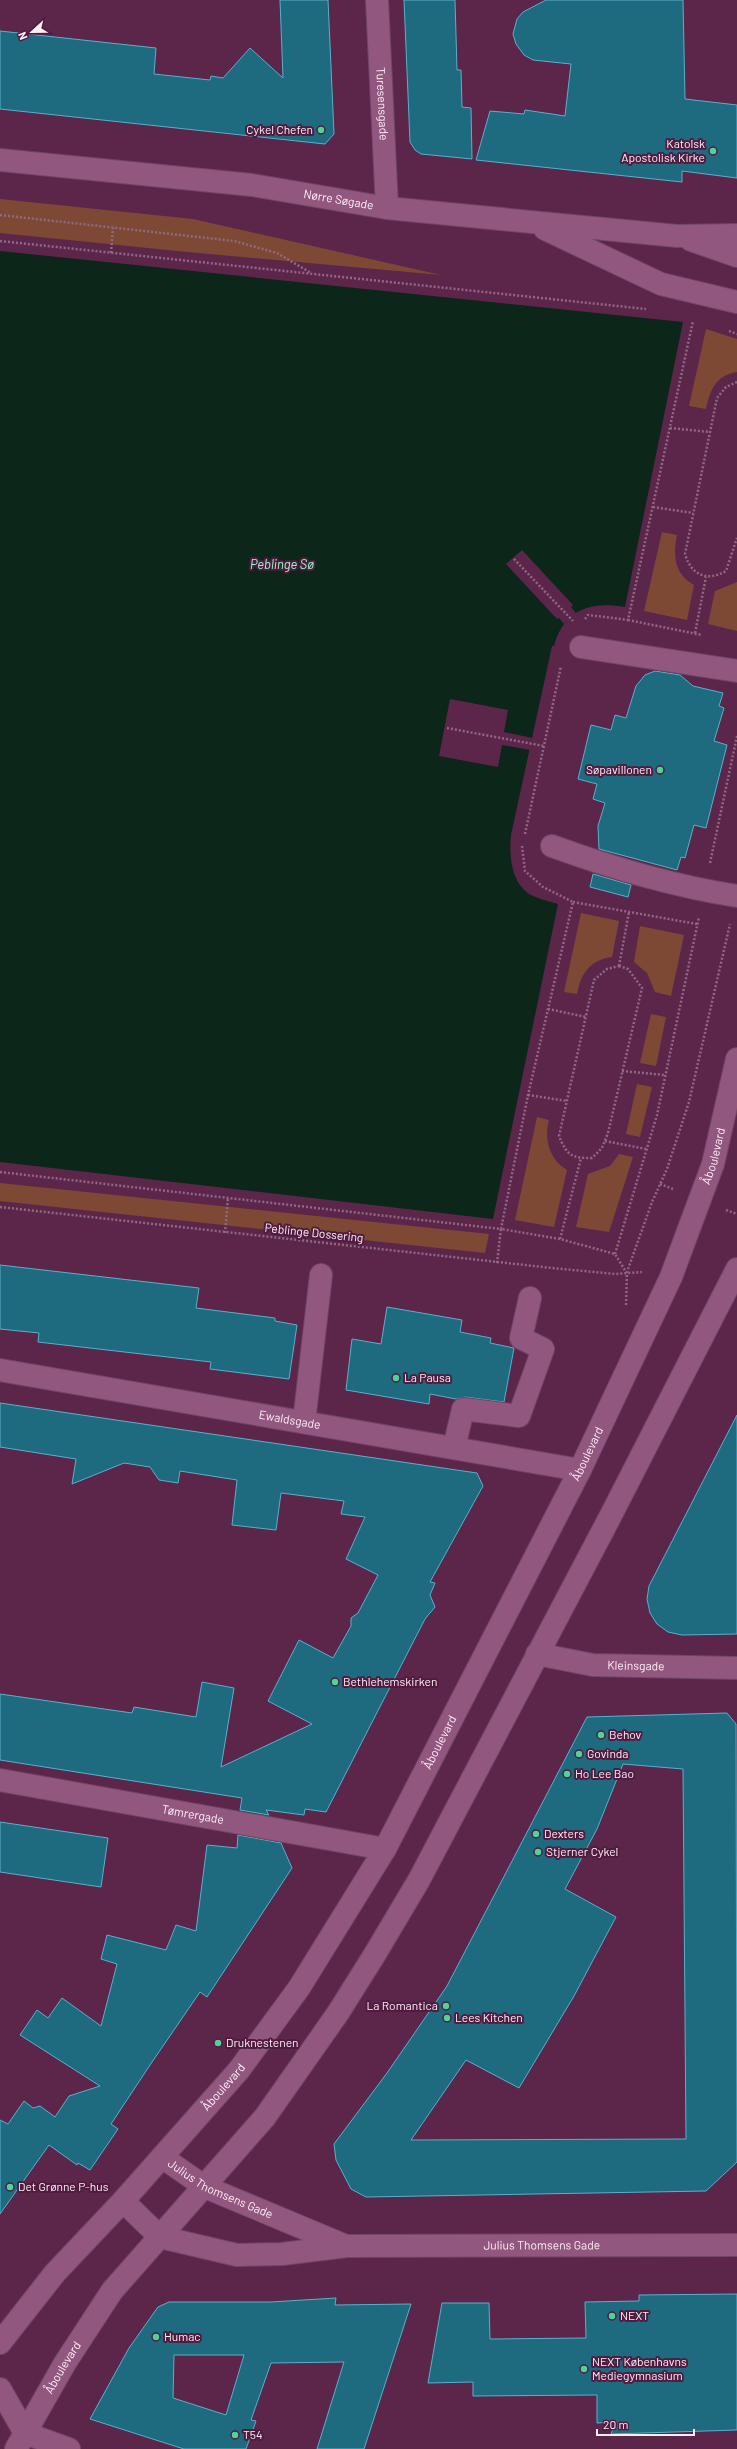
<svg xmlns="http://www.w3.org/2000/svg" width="737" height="2449" viewBox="0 0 737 2449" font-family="Barlow,sans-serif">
  <rect width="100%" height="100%" fill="#5c264b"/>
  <g fill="#7d4935">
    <polygon points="0,199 193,219 441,275 187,252 0,233"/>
    <path d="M706 329 737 339V372C716 375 710 390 706 409L689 406Z"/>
    <path d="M662 532 677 535C673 555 674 574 694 585L687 620 644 611Z"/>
    <polygon points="737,582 737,631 708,624 715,591"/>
    <path d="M581 913 619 921 612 957C590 960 581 973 577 994L564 992Z"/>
    <polygon points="640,926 684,935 671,996 655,992 647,973 634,962"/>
    <polygon points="651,1014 666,1017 656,1066 640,1063"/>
    <polygon points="637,1084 652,1087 640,1137 626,1134"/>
    <path d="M537 1117 549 1120C544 1139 549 1159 567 1170L554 1227 515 1220Z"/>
    <polygon points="619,1154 633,1157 609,1232 576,1227 588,1174 610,1166"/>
    <polygon points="0,1183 489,1234 485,1253 0,1201"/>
  </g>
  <path fill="#0c261a" d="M0 251 683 322 625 607C590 601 564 610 554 646H552L511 835C509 855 511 884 531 895 539 899 549 901 558 904L493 1219 0 1162Z"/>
  <g fill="#5c264b">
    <polygon points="522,550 573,605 571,607 576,613 564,624 559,618 557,619 506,564"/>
    <polygon points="450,699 508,710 504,732 532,738 530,750 502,745 498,767 439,756"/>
  </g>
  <g fill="#1e6a7f" stroke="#58b1cc" fill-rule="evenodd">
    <polygon points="280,0 328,0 334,134 325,144 0,109 0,31 156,48 154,74 210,80 211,76 223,78 250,48 283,78"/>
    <polygon points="404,0 455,0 457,70 461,70 462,107 471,108 472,159 421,154 415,150 410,142"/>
    <polygon points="546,0 683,0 685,99 737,105 737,178 682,171 682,182 476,160 490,111 524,114 525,110 565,116 571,64 533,60 524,55 516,44 513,34 517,19 523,12"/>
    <polygon points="655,671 680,675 693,686 723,693 719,706 724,708 714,741 727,745 706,828 694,825 685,858 681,857 677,870 599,849 598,826 605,803 593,799 597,784 578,779 591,725 611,730 615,715 626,718 636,686 645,675"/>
    <polygon points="593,874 631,885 628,897 590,887"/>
    <polygon points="0,1265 199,1288 196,1308 275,1318 275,1321 297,1325 289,1379 210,1369 211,1362 38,1342 39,1333 0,1329"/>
    <polygon points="387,1307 462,1320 460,1332 491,1338 490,1343 514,1348 504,1402 465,1397 456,1399 430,1394 429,1404 346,1390 352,1339 381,1344"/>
    <polygon points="0,1403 477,1473 483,1486 430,1582 435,1583 430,1595 435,1607 425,1619 326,1812 305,1809 304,1815 266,1810 269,1815 240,1810 242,1798 0,1760 0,1694 132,1713 134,1707 196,1717 202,1682 234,1688 221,1767 312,1724 268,1701 299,1640 333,1658 351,1626 351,1618 358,1613 378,1575 346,1559 365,1517 341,1514 344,1501 281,1493 276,1530 232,1525 237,1480 180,1471 178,1483 159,1480 150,1467 124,1463 72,1484 76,1459 0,1447"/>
    <polygon points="737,1415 737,1634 682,1635 668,1632 657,1624 650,1613 647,1599 649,1586"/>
    <path d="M727 1713 736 1724 737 2162 706 2191 366 2197 351 2189 336 2160 334 2144 387 2073 447 1986 587 1717ZM623 1764 683 1769 686 2139 411 2140 466 2060 519 2088 574 1996 616 1917 565 1889 597 1829Z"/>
    <polygon points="0,1822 108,1838 101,1887 0,1872"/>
    <polygon points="238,1835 281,1843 292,1868 207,1997 200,1992 150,2065 111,2124 118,2129 90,2170 78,2163 77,2165 49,2145 0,2214 0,2120 8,2124 24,2101 33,2108 40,2106 55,2117 69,2096 100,2086 20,2035 37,2010 48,2018 62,1998 101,2026 117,1964 101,1959 107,1935 166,1950 176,1925 196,1931 207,1845 237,1848"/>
    <polygon points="737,2294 737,2430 611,2434 616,2422 597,2423 597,2395 473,2396 473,2382 428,2383 442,2303 489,2303 490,2339 586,2338 585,2302 639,2301 639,2295"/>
    <path d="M336 2298 335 2305 411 2304 364 2449H317L344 2362 271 2363 251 2420 256 2421 246 2449H184L90 2419 129 2348 158 2307 169 2302H271ZM174 2355H244L226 2415 173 2398Z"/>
  </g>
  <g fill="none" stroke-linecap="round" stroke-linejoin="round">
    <defs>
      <g id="minor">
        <path id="s1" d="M377 0 387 208"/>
        <path id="s2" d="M0 160 252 185 387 208 677 236 737 235"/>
        <polyline points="545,229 661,284 737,302"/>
        <polyline points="691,240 737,256"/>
        <polyline points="581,647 737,671"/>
        <path d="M552 846C612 868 673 886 737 896"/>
        <path id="s3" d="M0 1370 580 1470"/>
        <polyline points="304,1422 321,1275"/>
        <polyline points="454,1448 463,1409 519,1416 543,1349 521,1338 530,1298"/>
        <path id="s4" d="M537 1654 593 1665 737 1668"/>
        <path id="s5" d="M0 1780 385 1849"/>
        <path id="s6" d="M162 2157 205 2187 346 2246"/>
        <path id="s7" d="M123 2201 160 2237 237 2255 282 2254 347 2246 737 2245"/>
        <path id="s8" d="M0 2343 55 2273 123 2201 239 2070 299 1988 385 1849 580 1470 671 1277 713 1164 737 1059"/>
        <polyline points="0,2389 25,2433 69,2449"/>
        <path id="s9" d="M16 2449 65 2363 112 2291 265 2117 338 2013 375 1954 419 1880 610 1517 737 1269"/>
      </g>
    </defs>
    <use href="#minor" stroke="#704664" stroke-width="24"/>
    <g stroke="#916883" stroke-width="2.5" stroke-dasharray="2 2" stroke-linecap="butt">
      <polyline points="0,215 234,241 277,253 311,273"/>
      <polyline points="0,241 646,309"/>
      <polyline points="111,253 113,228"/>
      <polyline points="729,331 737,334"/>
      <path d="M737 382 726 387 717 398 685 554C691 575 707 582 726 571L737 538"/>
      <polyline points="670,428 710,432"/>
      <polyline points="653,507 693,513"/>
      <polyline points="514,559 573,621"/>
      <polyline points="585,619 588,615 628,620 693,321"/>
      <polyline points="628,620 702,635"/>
      <polyline points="695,633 706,577"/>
      <polyline points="447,728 544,746"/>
      <polyline points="525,834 561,666"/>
      <polyline points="710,863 737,736"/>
      <polyline points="573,902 697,924"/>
      <path d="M619 966 628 969 642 988 608 1133 602 1148 592 1158C572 1158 567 1156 559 1136L594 980 607 969Z"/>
      <polyline points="619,966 629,912"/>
      <polyline points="548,1009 586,1017"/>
      <polyline points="622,1071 665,1075"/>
      <polyline points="528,1095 567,1101"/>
      <polyline points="605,1141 646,1149"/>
      <polyline points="0,1172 501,1229 528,1095 573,902 543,887 525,871 522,846"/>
      <polyline points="660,1184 673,1189"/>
      <polyline points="0,1207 552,1268 615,1274 642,1272"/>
      <polyline points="726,1210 737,1214"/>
      <polyline points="225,1233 228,1198"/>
      <polyline points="560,1239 581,1158"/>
      <polyline points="615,1254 657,1115 699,917"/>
      <polyline points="497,1263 501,1229 560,1239 615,1254 626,1272"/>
      <polyline points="626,1305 627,1272 652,1202 667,1169 689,1102 730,924"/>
    </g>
    <use href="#minor" stroke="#92577e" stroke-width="22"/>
  </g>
  <g fill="#4ed399" stroke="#511b40" stroke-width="1.5">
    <circle cx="321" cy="130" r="4"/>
    <circle cx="713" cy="151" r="4"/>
    <circle cx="660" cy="770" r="4"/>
    <circle cx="396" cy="1378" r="4"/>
    <circle cx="335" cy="1682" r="4"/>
    <circle cx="601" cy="1735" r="4"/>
    <circle cx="579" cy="1754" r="4"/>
    <circle cx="567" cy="1774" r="4"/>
    <circle cx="536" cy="1834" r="4"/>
    <circle cx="538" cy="1852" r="4"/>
    <circle cx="446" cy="2006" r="4"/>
    <circle cx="447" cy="2018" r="4"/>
    <circle cx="218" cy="2043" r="4"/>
    <circle cx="10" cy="2187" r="4"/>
    <circle cx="612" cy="2316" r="4"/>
    <circle cx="156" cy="2337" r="4"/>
    <circle cx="584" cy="2369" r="4"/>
    <circle cx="235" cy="2435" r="4"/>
  </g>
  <g text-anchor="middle" stroke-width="4" stroke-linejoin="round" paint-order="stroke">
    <g font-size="12" fill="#fdeff7" stroke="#511b40">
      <text dy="4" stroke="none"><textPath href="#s1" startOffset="104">Turesensgade</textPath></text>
      <text dy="4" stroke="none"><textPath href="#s2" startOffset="341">Nørre Søgade</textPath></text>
      <text dy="4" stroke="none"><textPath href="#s8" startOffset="1396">Åboulevard</textPath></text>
      <text transform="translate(314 1233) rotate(6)" y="4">Peblinge Dossering</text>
      <text dy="4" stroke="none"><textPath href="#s3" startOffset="294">Ewaldsgade</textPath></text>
      <text dy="4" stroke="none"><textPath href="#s8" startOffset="1072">Åboulevard</textPath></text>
      <text dy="4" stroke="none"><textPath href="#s4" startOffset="100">Kleinsgade</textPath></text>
      <text dy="4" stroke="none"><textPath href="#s8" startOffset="748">Åboulevard</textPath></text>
      <text dy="4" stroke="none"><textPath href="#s5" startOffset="196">Tømrergade</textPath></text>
      <text dy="4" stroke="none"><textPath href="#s8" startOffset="340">Åboulevard</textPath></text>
      <text dy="4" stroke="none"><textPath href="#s6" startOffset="67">Julius Thomsens Gade</textPath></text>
      <text dy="4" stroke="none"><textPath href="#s7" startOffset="436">Julius Thomsens Gade</textPath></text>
      <text dy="4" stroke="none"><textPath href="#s9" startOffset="94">Åboulevard</textPath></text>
    </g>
    <g font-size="12" fill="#fdeff7" stroke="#511b40" text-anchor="start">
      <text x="313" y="134" text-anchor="end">Cykel Chefen</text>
      <text x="705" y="148" text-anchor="end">Katolsk<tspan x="705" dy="14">Apostolisk Kirke</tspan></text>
      <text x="652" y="774" text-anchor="end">Søpavillonen</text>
      <text x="404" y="1382">La Pausa</text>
      <text x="343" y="1686">Bethlehemskirken</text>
      <text x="609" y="1739">Behov</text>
      <text x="587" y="1758">Govinda</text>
      <text x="575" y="1778">Ho Lee Bao</text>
      <text x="544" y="1838">Dexters</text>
      <text x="546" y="1856">Stjerner Cykel</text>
      <text x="438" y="2010" text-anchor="end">La Romantica</text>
      <text x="455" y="2022">Lees Kitchen</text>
      <text x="226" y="2047">Druknestenen</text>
      <text x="18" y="2191">Det Grønne P-hus</text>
      <text x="620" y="2320">NEXT</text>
      <text x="164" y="2341">Humac</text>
      <text x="592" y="2366">NEXT Københavns<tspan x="592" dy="14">Mediegymnasium</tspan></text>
      <text x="243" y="2439">T54</text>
    </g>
    <g font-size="13" font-style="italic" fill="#8ffec8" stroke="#511b40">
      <text x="282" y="569">Peblinge Sø</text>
    </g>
  </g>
  <g transform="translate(32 32) rotate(248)" stroke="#511b40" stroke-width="3" paint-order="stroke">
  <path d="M0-3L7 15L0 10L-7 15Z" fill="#fdeff7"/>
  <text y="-6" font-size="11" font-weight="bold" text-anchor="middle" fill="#fdeff7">N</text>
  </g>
  <path d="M597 2429v6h97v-6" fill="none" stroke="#fdeff7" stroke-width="2"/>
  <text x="603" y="2429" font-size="12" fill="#fdeff7" stroke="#511b40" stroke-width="3" paint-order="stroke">20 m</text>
</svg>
